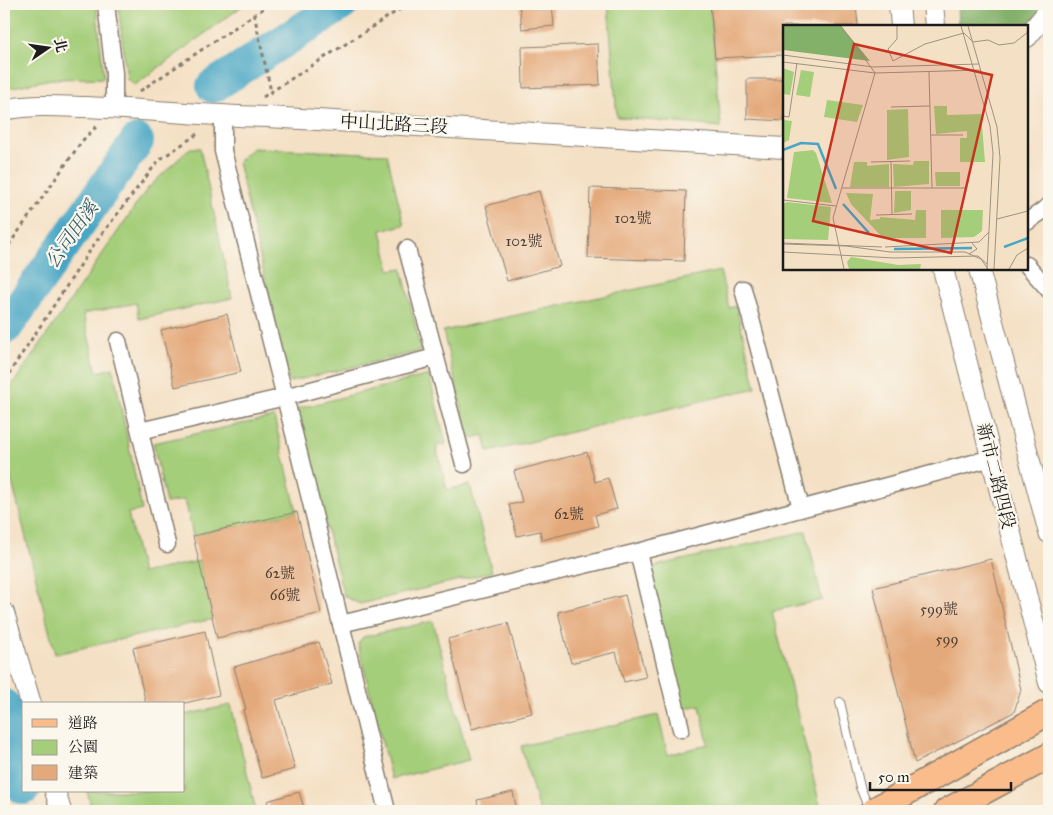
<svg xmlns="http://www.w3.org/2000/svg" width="1053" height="815" viewBox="0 0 1053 815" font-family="'IM FELL Great Primer','Noto Serif TC',serif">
  <rect width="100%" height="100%" fill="#fbf7ec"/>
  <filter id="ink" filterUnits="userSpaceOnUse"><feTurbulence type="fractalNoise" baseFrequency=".02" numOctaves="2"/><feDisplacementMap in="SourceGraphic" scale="10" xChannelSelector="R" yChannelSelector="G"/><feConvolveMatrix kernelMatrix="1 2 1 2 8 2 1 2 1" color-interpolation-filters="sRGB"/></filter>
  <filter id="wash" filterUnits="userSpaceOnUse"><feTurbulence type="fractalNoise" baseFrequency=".0096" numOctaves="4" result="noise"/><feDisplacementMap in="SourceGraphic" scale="20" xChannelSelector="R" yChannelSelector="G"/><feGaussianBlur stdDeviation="1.12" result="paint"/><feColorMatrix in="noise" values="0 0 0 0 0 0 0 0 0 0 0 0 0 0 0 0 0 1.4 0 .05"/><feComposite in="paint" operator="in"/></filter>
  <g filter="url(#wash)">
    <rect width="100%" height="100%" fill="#f4e0c4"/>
    <g fill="#a5ce7a" stroke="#60754b">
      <polygon points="4,4 96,4 104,78 51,79 4,89"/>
      <polygon points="118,4 245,4 135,85 127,79"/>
      <polygon points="608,4 710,4 721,127 617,117"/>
      <polygon points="190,148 200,148 232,298 139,319 136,303 83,314 97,372 113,368 142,510 128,513 142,573 199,561 213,619 55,654 4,450 4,397 147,189"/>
      <polygon points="252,148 387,154 404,225 381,230 390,270 402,268 421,351 289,382 238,162"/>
      <polygon points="720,271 729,308 736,306 756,388 488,452 484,435 469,439 443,331"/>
      <polygon points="429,375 446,444 436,446 447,490 470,485 492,572 360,604 344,596 296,409"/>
      <polygon points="274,417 297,512 193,536 185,500 166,503 153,443"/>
      <polygon points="806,531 822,600 772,611 820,805 805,811 539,811 521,746 658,715 668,755 708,744 700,705 682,709 650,578 656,566"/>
      <polygon points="433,621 469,760 391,779 358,644 363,637"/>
      <polygon points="231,705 256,811 92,811 87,791 184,791 184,715"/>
    </g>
    <polygon fill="#84b16a" stroke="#506643" points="957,4 1049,4 1027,26 958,26"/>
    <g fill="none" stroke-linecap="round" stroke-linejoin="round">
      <g stroke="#46a6c5" stroke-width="34">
        <polyline points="213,86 342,4"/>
        <polyline points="6,327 137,141"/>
        <polyline points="4,706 24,788"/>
      </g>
    </g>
    <g id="blocks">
      <g fill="#e4a97a">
        <polygon points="519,4 552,4 554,26 522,29"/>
        <polygon points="710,4 856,4 858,26 784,26 784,55 715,58"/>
        <polygon points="598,44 600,85 523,88 522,47"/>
        <polygon points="747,79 784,79 784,121 747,119"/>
        <polygon points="590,188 686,191 684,261 588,258"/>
        <polygon points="539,191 560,266 507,281 486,206"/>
        <polygon points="227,314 241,372 175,387 161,330"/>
        <polygon points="587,452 595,482 608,478 617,509 595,515 598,526 542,540 540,531 517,536 509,505 522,502 514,471"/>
        <polygon points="297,512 321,613 217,638 193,536"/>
        <polygon points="991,559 1021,690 1014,712 915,763 873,588"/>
        <polygon points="625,595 646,677 624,682 616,652 571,663 558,612"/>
        <polygon points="508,623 532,713 472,729 448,639"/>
        <polygon points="205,631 219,695 181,704 146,704 133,648"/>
        <polygon points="319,642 332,684 276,700 295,769 262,778 243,710 246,709 234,667"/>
        <polygon points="299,792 305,811 270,811 267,801"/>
        <polygon points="513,792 517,811 479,811 477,800"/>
      </g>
    </g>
  </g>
  <g filter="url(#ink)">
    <use href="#blocks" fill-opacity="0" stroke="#887e70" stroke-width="1"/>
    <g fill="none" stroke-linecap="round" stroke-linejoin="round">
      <defs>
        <polyline id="service" points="840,702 860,787 869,809"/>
        <g id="minor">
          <polyline points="106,4 114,73 114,108"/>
          <polyline points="223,116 223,151 285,397 387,811"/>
          <polyline points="1027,222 1049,206"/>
          <polyline points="407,249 464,464"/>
          <polyline points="1027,265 1049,290"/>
          <polyline points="743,289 801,508"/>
          <polyline points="118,341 167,544"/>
          <polyline points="140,431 285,397 435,357"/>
          <polyline points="638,552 681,729"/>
          <polyline points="341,624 638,552 992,458"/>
        </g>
        <g id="tertiary">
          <polyline points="899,4 901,26"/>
          <polyline points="933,4 935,26"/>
          <polyline points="1027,37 1049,10"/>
          <path d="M4 110C30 104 58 106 84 107 146 109 206 116 268 117L784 148"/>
          <polyline points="943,269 1049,683"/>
          <polyline points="979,269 1049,533"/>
          <polyline points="4,613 31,704"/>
          <polyline points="55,791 61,811"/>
        </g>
        <g id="primary">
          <polyline points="873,811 1049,712"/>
          <polyline points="947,811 1049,756"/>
        </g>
      </defs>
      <use href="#service" stroke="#887e70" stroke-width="10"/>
      <use href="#minor" stroke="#887e70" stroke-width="19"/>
      <use href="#tertiary" stroke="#887e70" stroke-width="22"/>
      <use href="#primary" stroke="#887e70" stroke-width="28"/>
      <g stroke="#887e70" stroke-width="3" stroke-dasharray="4 4" stroke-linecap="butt">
        <polyline points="254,14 270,87 270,94"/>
        <polyline points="140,91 270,4"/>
        <polyline points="263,97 408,4"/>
        <polyline points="4,252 82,141 97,126"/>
        <polyline points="4,381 95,243 159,160 199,133"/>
      </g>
      <use href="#service" stroke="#fff" stroke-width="8"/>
      <use href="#minor" stroke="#fff" stroke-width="16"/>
      <use href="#tertiary" stroke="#fff" stroke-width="20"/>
      <use href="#primary" stroke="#fabc8b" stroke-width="25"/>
      <polyline stroke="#1c1c1c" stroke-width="1" points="4,794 8,811"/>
    </g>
  </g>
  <g text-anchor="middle" stroke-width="4.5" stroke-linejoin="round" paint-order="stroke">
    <g font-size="15" fill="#4e3f34">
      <text x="633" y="223">102號</text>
      <text x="524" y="246">102號</text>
      <text x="569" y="519">62號</text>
      <text x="280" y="578">62號</text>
      <text x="285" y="600">66號</text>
      <text x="939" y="614">599號</text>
      <text x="947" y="644">599</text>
    </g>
    <g font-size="18" fill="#1c1c1c" stroke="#fbf7ec">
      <text transform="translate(394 124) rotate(3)" y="6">中山北路三段</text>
      <text transform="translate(996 476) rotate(76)" y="6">新市二路四段</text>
    </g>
    <g font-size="19" font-style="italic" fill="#2f5a68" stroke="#fbf7ec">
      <text transform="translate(71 234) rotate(-55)" y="7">公司田溪</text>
    </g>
  </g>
  <g transform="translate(783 25)">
    <rect width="245" height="245" fill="#f4e0c4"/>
    <path d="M0 43 11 47 7 70 0 69ZM18 45 31 47 27 72 13 70ZM44 75 80 80 74 97 41 92ZM151 81H164V90L198 89 202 137H177V113H184V106L153 109ZM125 84 126 132 104 135V85ZM0 95 9 96 6 115 0 118ZM30 125 33 128 49 178 4 173 11 127ZM131 136H146V159L111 162 110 139 130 140ZM71 137H84V141L106 139V162H67ZM152 147H177V161H153ZM112 166H128V185L111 188ZM63 168 90 169 87 195 97 194V192L132 195 133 185H143V213H100L68 179ZM4 177 48 182 45 215 0 214V179ZM158 185H200L199 206 191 212 158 213ZM68 232 115 240 138 239 137 244H66L64 237Z" fill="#a5ce7a"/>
    <path d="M0 1H58L87 36 0 25Z" fill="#84b16a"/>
    <path fill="none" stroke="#46a6c5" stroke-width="2.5" d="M0 125 18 118 35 119 53 164M60 179 86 208M221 222 245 213M111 224 189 223"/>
    <path fill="none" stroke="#9e9281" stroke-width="1" d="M58 1 92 48 50 193 61 244M114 1V14L105 24 110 36 142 19 181 8M178 1 207 101 210 128 204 244M185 1 214 102 217 133 211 244M181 8 190 17 205 15 216 20 231 18 245 7M0 30 90 42 196 39M0 37 92 48 198 45M146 47 149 163M108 82 147 81M0 91 6 92 14 38M148 110H180M88 137 127 136M108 137 109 190M59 163H182M0 175 53 181M93 190 129 189M214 194 245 186M0 218 99 222M0 219 63 221 107 227H182L198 234 205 244M102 222 196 217 206 207M0 227 111 233 195 231 204 239M186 229 194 224 189 218M226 244 234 230 245 223"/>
    <path fill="#c8321e" fill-opacity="0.15" stroke="#c8321e" stroke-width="2.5" d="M71 19 209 50 168 228 30 196Z"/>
    <rect width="245" height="245" fill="none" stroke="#1c1c1c" stroke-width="2.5"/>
  </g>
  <rect width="1053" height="815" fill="none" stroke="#fbf7ec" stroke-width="20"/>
  <rect x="22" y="702" width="162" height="90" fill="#fbf7ec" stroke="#a29f99"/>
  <rect x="32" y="719" width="25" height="8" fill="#fabc8b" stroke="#a29f99"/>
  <text x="68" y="728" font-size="15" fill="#1c1c1c">道路</text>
  <rect x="32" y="740" width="25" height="15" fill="#a5ce7a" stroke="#a29f99"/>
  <text x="68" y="752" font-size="15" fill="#1c1c1c">公園</text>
  <rect x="32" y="765" width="25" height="15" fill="#e4a97a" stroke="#a29f99"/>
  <text x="68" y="778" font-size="15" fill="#1c1c1c">建築</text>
  <g transform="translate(48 48) rotate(77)" stroke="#fbf7ec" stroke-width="4" paint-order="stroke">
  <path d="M0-4L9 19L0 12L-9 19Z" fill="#1c1c1c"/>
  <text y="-8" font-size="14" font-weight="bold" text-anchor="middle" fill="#1c1c1c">北</text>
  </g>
  <path d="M870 782v8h141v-8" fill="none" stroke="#1c1c1c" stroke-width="2.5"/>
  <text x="878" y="782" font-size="15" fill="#1c1c1c" stroke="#fbf7ec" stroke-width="4" paint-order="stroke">50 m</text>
</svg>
